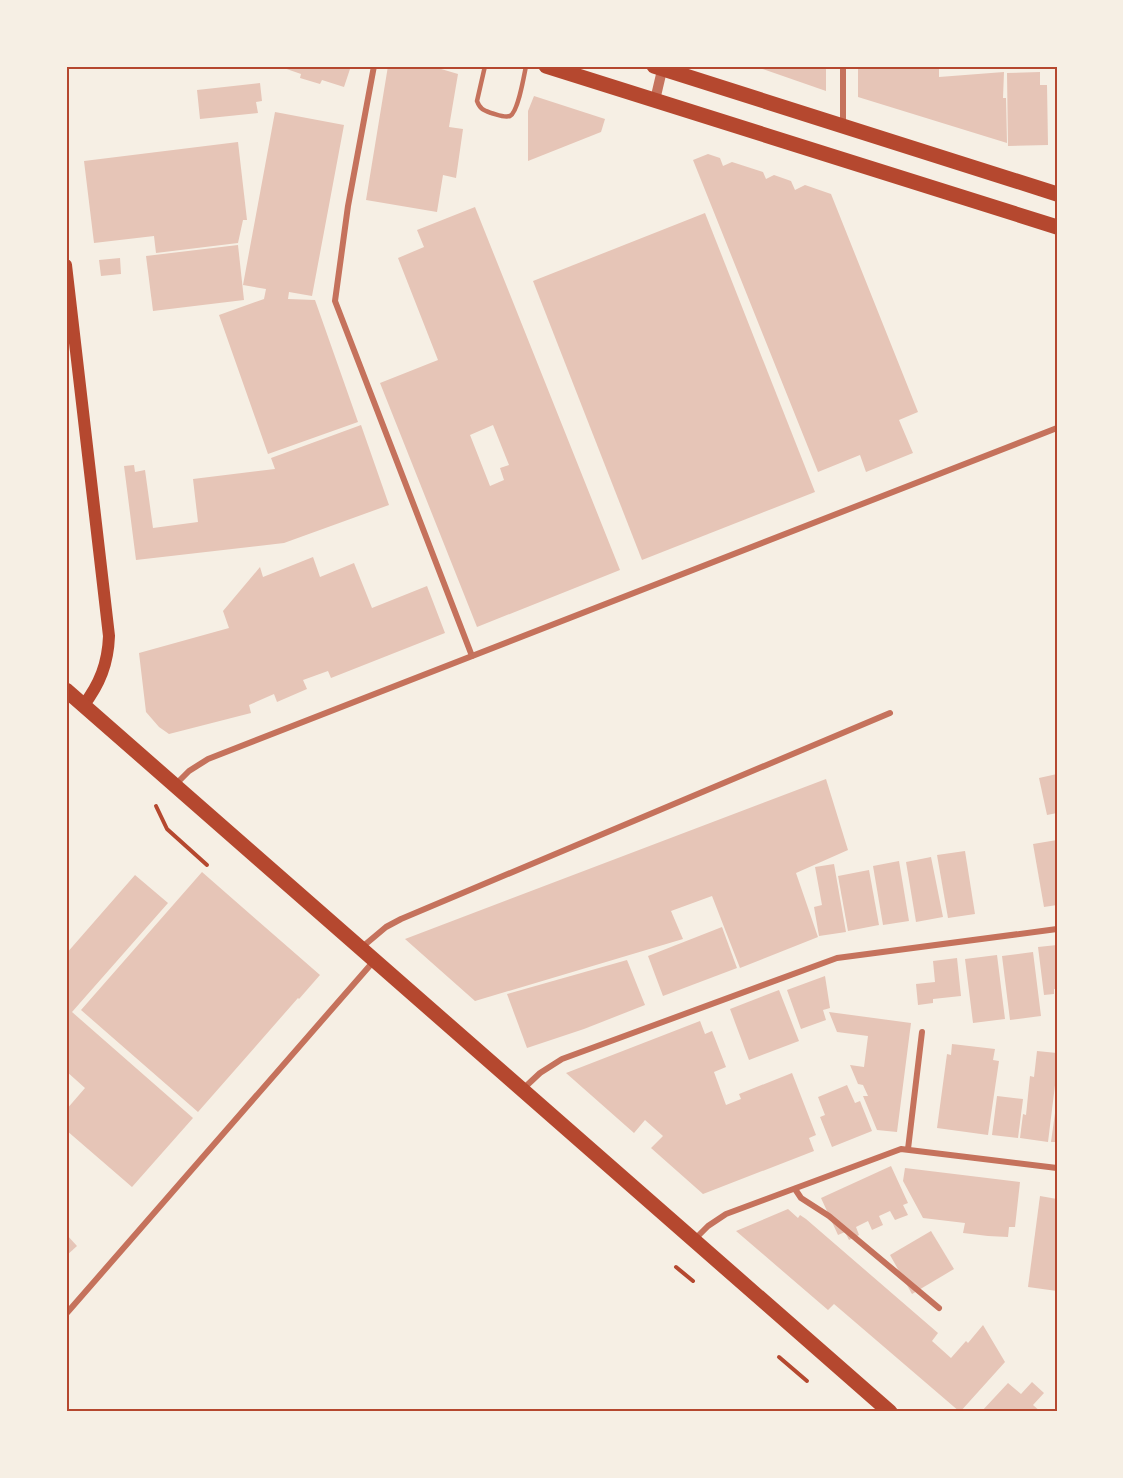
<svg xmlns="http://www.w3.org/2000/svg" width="1123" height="1478" viewBox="0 0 1123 1478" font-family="'Asap Condensed',sans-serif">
  <rect width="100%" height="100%" fill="#f6efe4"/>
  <g fill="#e6c5b7" fill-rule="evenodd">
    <polygon points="278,66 351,66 344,87 322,80 320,84 300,78 301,74"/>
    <polygon points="388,66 431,66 458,74 449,127 463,129 456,178 443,175 437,212 366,200"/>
    <polygon points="754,66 826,66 826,91"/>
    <polygon points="858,66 939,66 939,77 1004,72 1003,98 1006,98 1007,143 858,97"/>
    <polygon points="1040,72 1040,85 1047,85 1048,145 1008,146 1007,73"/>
    <polygon points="260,83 262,101 256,102 258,113 200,119 197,90"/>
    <polygon points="534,96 605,119 601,132 528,161 528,111"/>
    <polygon points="275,112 344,125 312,296 289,292 288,299 315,300 358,422 268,454 219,315 264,299 266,289 243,285"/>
    <polygon points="238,142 247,220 243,220 238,243 156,253 154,236 94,243 84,161"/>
    <polygon points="708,154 720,158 723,166 732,162 763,172 766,179 774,175 791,181 795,190 805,185 831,194 918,412 899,420 913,453 866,472 860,455 818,472 693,160"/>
    <path d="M475 207 620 570 477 627 380 383 438 360 398 258 424 247 417 230ZM493 425 509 465 500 468 504 480 490 486 470 435Z"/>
    <polygon points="705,213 815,492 642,560 533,281"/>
    <polygon points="238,245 244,300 153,311 146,256"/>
    <polygon points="120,258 121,274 101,276 99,260"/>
    <polygon points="361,425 389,505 284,543 136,560 124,466 134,465 135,472 145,470 153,528 198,522 193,479 275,469 271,458"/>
    <polygon points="313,557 320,577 354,563 372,608 427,586 445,633 331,678 328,671 303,680 307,689 277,702 274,694 249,705 251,713 169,734 159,727 146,712 139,653 229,628 223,611 260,567 263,577"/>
    <polygon points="1057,774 1057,813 1047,815 1039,778"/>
    <polygon points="826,779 848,850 796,873 818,937 740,968 712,896 671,911 683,939 475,1001 405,939"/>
    <polygon points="1057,840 1057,905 1044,907 1033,844"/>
    <polygon points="965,851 975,914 948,918 937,855"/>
    <polygon points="931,857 943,917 916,922 906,862"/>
    <polygon points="899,861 909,921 883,925 873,866"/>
    <polygon points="834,864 846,932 819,936 814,907 822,905 815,867"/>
    <polygon points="869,870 879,925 848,931 838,876"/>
    <polygon points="202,872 320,975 299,999 298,998 198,1112 81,1010"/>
    <polygon points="135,875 168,903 72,1012 193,1118 132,1187 66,1130 66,1110 85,1088 66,1071 66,954"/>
    <polygon points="722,927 737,968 663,996 648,956"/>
    <polygon points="1057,945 1057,989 1054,989 1054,994 1044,995 1038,947"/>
    <polygon points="1033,952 1041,1016 1010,1020 1002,956"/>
    <polygon points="997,955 1005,1019 973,1023 965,959"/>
    <polygon points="957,958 961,996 933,999 933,1003 918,1005 916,984 935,982 933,961"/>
    <polygon points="627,960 645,1005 584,1029 527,1048 507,994"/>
    <polygon points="825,976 830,1008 823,1010 826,1020 801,1029 787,990"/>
    <polygon points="779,990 799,1041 749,1060 730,1009"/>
    <polygon points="829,1012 911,1023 897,1132 877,1130 863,1096 868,1096 863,1085 858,1084 850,1065 864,1067 868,1036 837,1032"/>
    <polygon points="700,1021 705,1034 712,1031 726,1067 714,1072 726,1105 741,1099 739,1094 792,1073 816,1135 809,1138 814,1151 703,1194 651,1148 663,1136 645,1120 634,1133 566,1073"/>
    <polygon points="952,1044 995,1049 993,1060 999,1061 988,1135 937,1128 947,1054 951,1055"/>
    <polygon points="1037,1051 1057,1053 1057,1069 1048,1142 1020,1138 1023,1114 1026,1115 1030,1076 1034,1077"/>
    <polygon points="847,1085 855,1103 860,1101 872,1131 832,1147 820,1117 825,1115 818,1097"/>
    <polygon points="997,1096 1023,1099 1018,1138 992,1135"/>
    <polygon points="1056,1106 1057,1106 1057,1142 1051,1142"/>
    <polygon points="891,1166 908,1203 903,1205 908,1215 895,1220 890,1211 879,1216 883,1225 872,1230 868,1221 856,1227 859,1235 849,1240 845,1232 838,1235 821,1198"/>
    <polygon points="905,1168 1020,1182 1015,1227 1009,1227 1008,1237 988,1236 963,1233 965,1223 923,1218 903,1181"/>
    <polygon points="1040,1196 1057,1199 1057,1291 1028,1287"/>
    <polygon points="788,1209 798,1218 800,1215 806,1219 938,1333 932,1341 951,1358 966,1341 968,1343 983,1325 1005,1362 960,1412 834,1304 828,1310 736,1231"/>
    <polygon points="931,1231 954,1269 912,1294 890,1255"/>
    <polygon points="66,1234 77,1246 66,1256"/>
    <polygon points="1032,1382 1044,1393 1033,1405 1041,1412 981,1412 1008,1383 1021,1394"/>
  </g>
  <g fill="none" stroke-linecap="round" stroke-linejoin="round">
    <g stroke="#b5482f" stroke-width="4">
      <polyline points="156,806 167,829 207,865"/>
      <polyline points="676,1267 693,1281"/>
      <polyline points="779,1357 807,1381"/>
    </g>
    <path stroke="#c5725c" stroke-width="4.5" d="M485 66 477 101C480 109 483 110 491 113 496 114 504 118 510 116 518 112 524 76 526 66"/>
    <g stroke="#c5725c" stroke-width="6">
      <polyline points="374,66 348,206 335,301 472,656"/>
      <polyline points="843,126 843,66"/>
      <polyline points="175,785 189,771 208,759 1057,428"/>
      <polyline points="361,948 386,927 401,919 890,713"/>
      <polyline points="524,1088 540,1073 562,1059 837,958 1057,929"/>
      <polyline points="908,1149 922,1032"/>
      <polyline points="795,1189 801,1198 829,1216 939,1308"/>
      <polyline points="694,1240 708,1226 726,1214 901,1149 1057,1168"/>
      <polyline points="66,1314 373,962"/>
    </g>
    <polyline stroke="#c5725c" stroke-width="10" points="655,100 663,66"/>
    <path stroke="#b5482f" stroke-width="12" d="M66 265 109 636C108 663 100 684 83 706"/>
    <g stroke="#b5482f" stroke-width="15">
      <polyline points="546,66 1057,227"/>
      <polyline points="654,66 1057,194"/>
      <polyline points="66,690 890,1412"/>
    </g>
  </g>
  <rect width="1123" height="1478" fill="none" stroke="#f6efe4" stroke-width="135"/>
  <rect x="68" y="68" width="988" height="1342" fill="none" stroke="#b5482f" stroke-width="2"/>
</svg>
